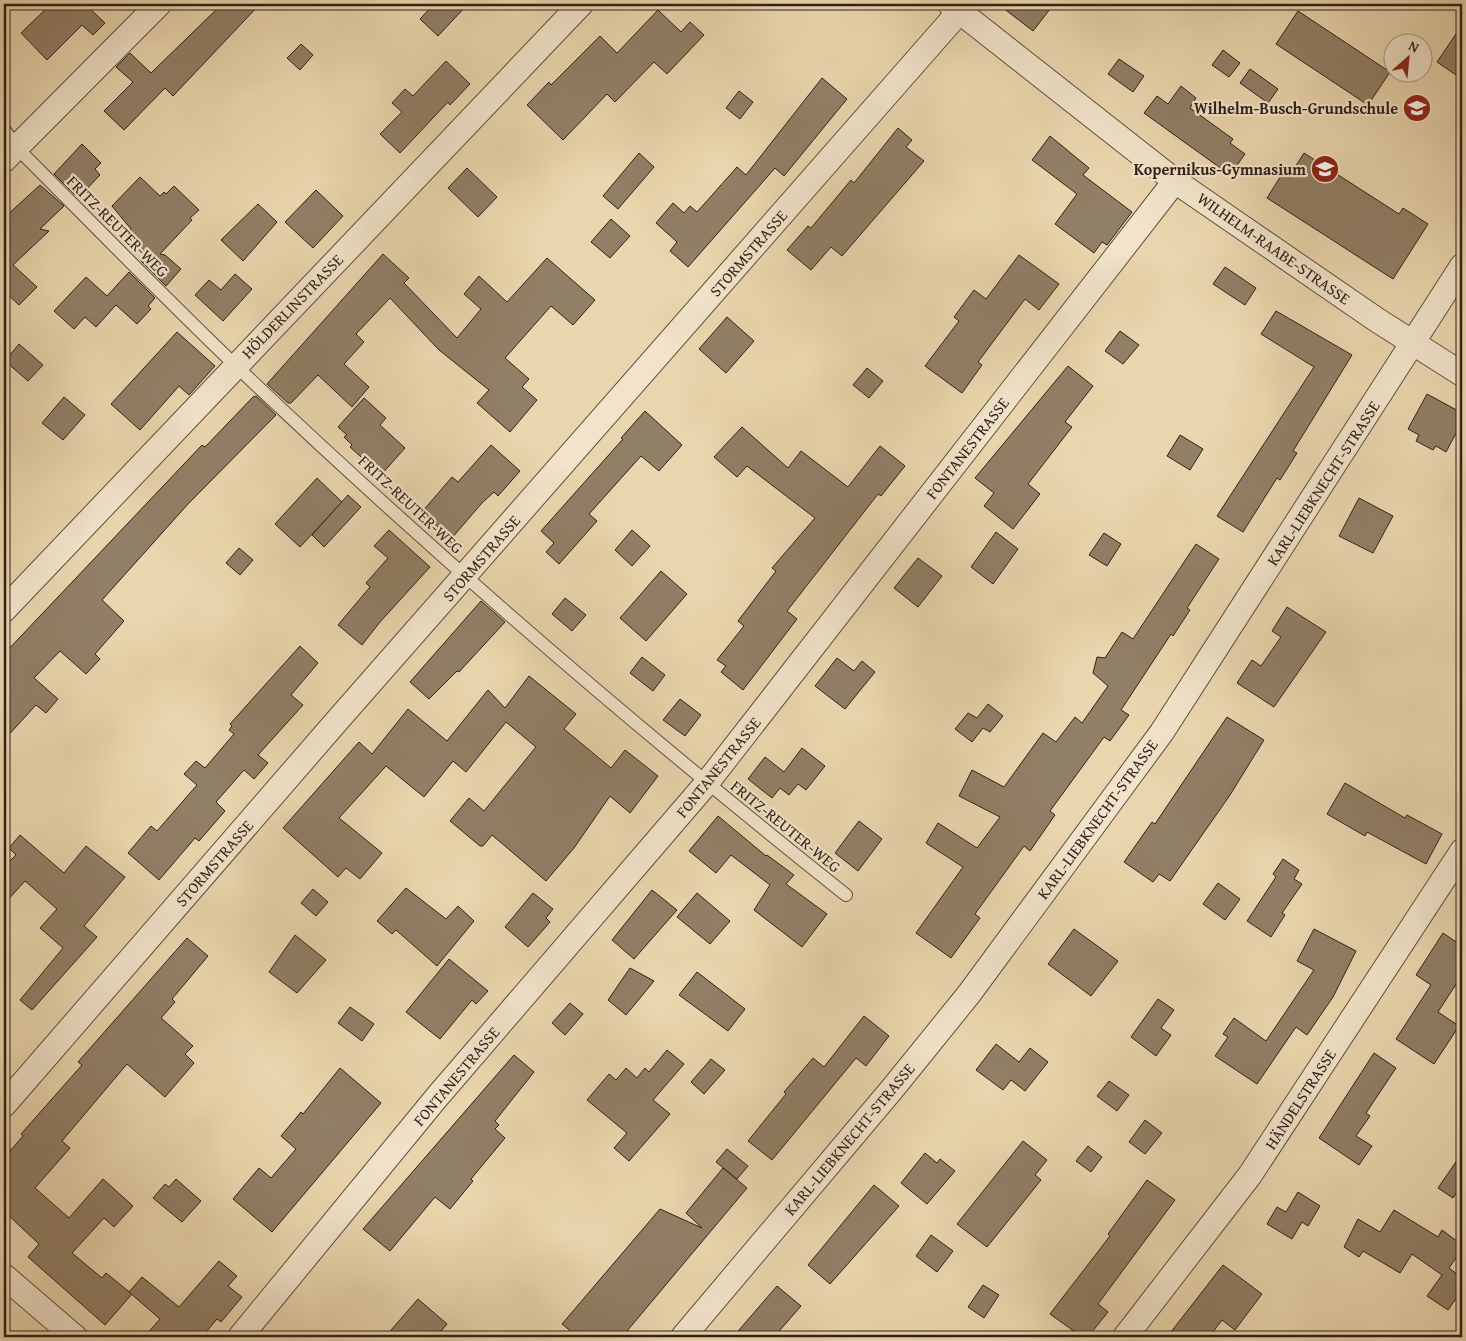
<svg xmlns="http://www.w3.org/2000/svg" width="1466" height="1341" viewBox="0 0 1466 1341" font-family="'Gentium Book Plus',serif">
  <rect width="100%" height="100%" fill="#ead6ae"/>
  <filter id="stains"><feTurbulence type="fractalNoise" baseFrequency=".004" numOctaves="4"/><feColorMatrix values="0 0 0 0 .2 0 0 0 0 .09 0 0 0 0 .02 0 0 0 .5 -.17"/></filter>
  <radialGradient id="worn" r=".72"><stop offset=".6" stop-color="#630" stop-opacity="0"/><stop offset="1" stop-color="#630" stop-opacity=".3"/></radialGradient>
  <g fill="#917f66" stroke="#312019">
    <polygon points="51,4 85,4 105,23 93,35 82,25 47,60 21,33"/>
    <polygon points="222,4 260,4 173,96 165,88 124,130 104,111 133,82 116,67 130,53 151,73"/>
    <polygon points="434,4 468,4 438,36 420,19"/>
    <polygon points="998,4 1054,4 1033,31"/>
    <polygon points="658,10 681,32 690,22 704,35 667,74 654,62 615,102 607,94 563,140 527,105 549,82 551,85 600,36 617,53"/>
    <polygon points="1298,11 1390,72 1368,105 1276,44"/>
    <polygon points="1462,25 1462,79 1437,62"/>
    <polygon points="301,44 313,55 300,70 287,58"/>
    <polygon points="1223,50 1240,63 1229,77 1212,65"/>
    <polygon points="1119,59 1144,76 1133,92 1108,74"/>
    <polygon points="446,61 470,84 450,105 448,102 400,153 380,134 402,112 392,103 405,89 413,96"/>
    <polygon points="1250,69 1278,89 1268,103 1240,83"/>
    <polygon points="822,78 847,99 784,176 775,168 688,267 670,251 677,242 656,223 673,203 684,213 690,206 697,212 737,167 746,175"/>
    <polygon points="1181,86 1196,98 1190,108 1233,139 1230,143 1245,154 1230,175 1144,113 1157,96 1168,104"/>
    <polygon points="739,91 753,102 740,119 726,108"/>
    <polygon points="898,128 912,140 906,147 924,161 842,256 831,247 811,270 787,250 808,226 811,228 851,180 854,183"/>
    <polygon points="1050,136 1089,168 1083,175 1132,212 1107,245 1102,242 1094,253 1055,224 1077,194 1032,160"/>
    <polygon points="82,144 101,163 95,169 100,175 80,196 77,193 75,195 54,174"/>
    <polygon points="639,153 654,167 618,209 603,196"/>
    <polygon points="1304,153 1399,214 1403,208 1428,224 1393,279 1267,198 1284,171 1290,175"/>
    <polygon points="467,168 497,197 478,217 448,188"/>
    <polygon points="140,177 160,196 164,192 166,194 174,186 199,210 190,218 192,220 160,254 165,255 181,269 166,286 140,260 145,253 125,235 131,229 112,206"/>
    <polygon points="40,185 64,206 40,229 49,231 13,265 37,287 19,305 4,291 4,218"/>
    <polygon points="316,190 343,216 313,248 285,222"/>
    <polygon points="258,204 277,222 243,261 221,240"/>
    <polygon points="611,219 630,236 610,258 591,242"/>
    <polygon points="383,254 409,278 404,283 457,338 481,309 464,294 479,276 507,302 547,258 595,300 573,325 551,306 505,358 529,379 522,387 537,400 510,432 477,403 489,390 439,350 390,298 356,334 364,342 344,364 369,387 352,407 318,375 291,403 288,403 267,384"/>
    <polygon points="1019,255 1059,284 1039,310 1025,299 978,362 982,365 962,393 925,366 959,321 954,317 974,290 986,299"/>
    <polygon points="1225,267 1256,288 1245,305 1213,284"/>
    <polygon points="129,272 155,298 148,306 151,309 137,324 116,305 96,327 85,317 74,329 54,311 86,277 107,296"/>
    <polygon points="235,274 252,289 223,321 195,295 209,280 221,290"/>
    <polygon points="1276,311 1352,355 1293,451 1297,453 1280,480 1277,478 1243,532 1217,516 1314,367 1261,334"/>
    <polygon points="727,317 754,341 726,373 699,349"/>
    <polygon points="1120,331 1139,345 1123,364 1105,351"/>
    <polygon points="177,332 215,366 189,395 179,386 140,430 111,404"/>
    <polygon points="19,344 43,365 28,381 5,361"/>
    <polygon points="1068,366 1093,386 1065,422 1072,427 1028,484 1040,494 1013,529 984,506 994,493 975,478"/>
    <polygon points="867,368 883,381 869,398 853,385"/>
    <polygon points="1427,394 1462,413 1462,422 1446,452 1436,446 1433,450 1416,441 1419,435 1408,429"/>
    <polygon points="256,396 276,415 188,504 102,600 124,621 95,654 100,659 86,674 60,651 34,678 58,699 46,713 36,705 4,740 4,654 202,445 205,447 253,397"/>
    <polygon points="64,397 85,415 63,440 42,423"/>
    <polygon points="364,398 386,418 380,425 405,448 381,475 350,447 352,445 344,437 347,435 338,427"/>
    <polygon points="645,411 682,445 659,471 641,456 589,514 597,521 559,564 546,552 554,543 541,531 623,439 621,438"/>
    <polygon points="742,427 788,468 801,451 848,487 880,446 905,466 881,496 878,494 787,611 797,619 743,690 721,672 726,666 717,660 744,626 738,621 776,571 772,568 815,518 747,466 737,477 714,457"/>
    <polygon points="1180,435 1203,449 1190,470 1167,456"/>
    <polygon points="491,445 520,471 498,496 494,492 482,503 451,539 422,512 452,477 458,482"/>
    <polygon points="317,478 342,502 300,547 275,524"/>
    <polygon points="348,495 361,507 324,547 312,535"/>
    <polygon points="1359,498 1393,516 1373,553 1339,536"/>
    <polygon points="389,530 430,567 380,622 362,645 338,625 370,587 366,583 388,558 374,546"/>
    <polygon points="632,530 650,546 632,566 615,550"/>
    <polygon points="996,532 1018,549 993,584 971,567"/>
    <polygon points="1104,533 1121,544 1107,566 1089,555"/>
    <polygon points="1196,544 1219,559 1187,608 1190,610 1173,636 1171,634 1121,710 1129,715 1110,741 1104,737 1050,811 1055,815 1030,851 1024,846 975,914 980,918 951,958 916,933 963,867 926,843 938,823 977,848 1000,817 959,796 972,770 1004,787 1043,733 1056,742 1075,717 1082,723 1108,686 1093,673 1097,657 1105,658 1122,632 1133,639"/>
    <polygon points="239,548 253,560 240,575 226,563"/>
    <polygon points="918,558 942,576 918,607 894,588"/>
    <polygon points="661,571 687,594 646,641 620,618"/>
    <polygon points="565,598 586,615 572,631 552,614"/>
    <polygon points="481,601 505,622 459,672 457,671 429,699 410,682"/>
    <polygon points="1287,607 1326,632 1274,707 1237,683 1252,660 1261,666 1281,637 1272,631"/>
    <polygon points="300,646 318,663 291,695 303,705 258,755 268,763 254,779 244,770 216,802 225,811 199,841 195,838 159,880 128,853 151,826 157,831 197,785 184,774 196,761 205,768 234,734 229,730 232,726 230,724"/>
    <polygon points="642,657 665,675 653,691 630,673"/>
    <polygon points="837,658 854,671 862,661 875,672 845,709 815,686"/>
    <polygon points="529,676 576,714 564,729 611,768 625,750 658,776 630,813 610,796 574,848 546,881 492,835 483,846 480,846 450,821 469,798 484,811 536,747 506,722 466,772 453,761 424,797 386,766 339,818 382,853 360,879 346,868 338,877 283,828 359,742 372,754 408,709 447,741 488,690 505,708"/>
    <polygon points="680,699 701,715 685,736 663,720"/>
    <polygon points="988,704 1003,716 990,732 983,728 972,742 955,729 968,713 977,718"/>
    <polygon points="1227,717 1264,740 1230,795 1170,881 1159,874 1153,882 1124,862 1152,822 1155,824"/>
    <polygon points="802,748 825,766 806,790 798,784 789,795 780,788 772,798 748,779 765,757 784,772"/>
    <polygon points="1345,783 1405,818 1407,815 1442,834 1426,864 1367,832 1365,836 1327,814"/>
    <polygon points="718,816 766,856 767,855 794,875 786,884 827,914 802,947 754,910 770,885 731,855 716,873 689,851"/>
    <polygon points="859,821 882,839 858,871 835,853"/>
    <polygon points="20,835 64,873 86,846 125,877 84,926 97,937 32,1010 20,1000 63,948 40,928 57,909 25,881 4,904 4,867 16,855 9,848"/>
    <polygon points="1283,859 1299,870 1294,879 1302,884 1282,913 1285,915 1271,937 1247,921 1276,877 1273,874"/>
    <polygon points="1218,883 1240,899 1225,920 1203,904"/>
    <polygon points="406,888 446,919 458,906 474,921 437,966 396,930 392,934 377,921"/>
    <polygon points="313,889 328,902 316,916 301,903"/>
    <polygon points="652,890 677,910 634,959 612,940"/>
    <polygon points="533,893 553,909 546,918 550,922 528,947 505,927"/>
    <polygon points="697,893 730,921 710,944 677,917"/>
    <polygon points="1074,929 1118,961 1091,996 1048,964"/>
    <polygon points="1314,929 1356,951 1333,997 1307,1035 1296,1027 1257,1084 1215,1056 1228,1037 1223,1034 1234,1018 1266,1041 1314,970 1297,961"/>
    <polygon points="1443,933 1462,946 1462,975 1438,1012 1459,1026 1434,1064 1396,1039 1431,985 1416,975"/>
    <polygon points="295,935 326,960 297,993 269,972"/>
    <polygon points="187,938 208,956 172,999 175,1002 161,1018 193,1046 185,1054 194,1063 165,1097 127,1064 62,1141 70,1148 35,1188 69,1218 103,1179 133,1206 114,1227 104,1218 72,1253 102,1278 106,1273 132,1294 105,1325 28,1257 39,1244 4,1211 4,1158 23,1136 21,1134 82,1065 78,1062"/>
    <polygon points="449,959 488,991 476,1004 472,1000 440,1039 406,1012"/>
    <polygon points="630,968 654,981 626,1015 608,1000"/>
    <polygon points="697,972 745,1009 728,1031 679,995"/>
    <polygon points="1158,999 1174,1010 1161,1028 1171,1035 1156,1056 1131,1037"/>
    <polygon points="570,1003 583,1014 565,1035 552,1023"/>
    <polygon points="350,1007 374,1024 362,1041 338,1023"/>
    <polygon points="864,1016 889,1036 866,1066 856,1058 772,1160 748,1141 786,1094 784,1092 813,1058 824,1067"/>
    <polygon points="996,1044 1019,1062 1030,1048 1048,1062 1025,1091 1011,1080 1003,1090 976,1070"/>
    <polygon points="667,1050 684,1064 653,1100 670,1114 629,1161 614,1148 627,1133 587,1100 609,1074 616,1080 626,1068 637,1078 645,1068 649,1072"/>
    <polygon points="1374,1053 1396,1068 1366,1113 1370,1116 1356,1136 1372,1146 1359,1165 1319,1138"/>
    <polygon points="514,1055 534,1072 495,1121 499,1125 495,1129 505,1138 471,1179 473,1181 450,1209 435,1197 390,1251 363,1229"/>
    <polygon points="711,1059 725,1070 704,1094 691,1082"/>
    <polygon points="340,1068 381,1103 272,1232 233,1199 259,1168 271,1178 296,1149 281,1136 301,1112 303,1114"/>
    <polygon points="1109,1081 1129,1095 1117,1111 1097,1096"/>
    <polygon points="1145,1120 1162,1133 1145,1154 1129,1142"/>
    <polygon points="1023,1141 1047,1160 1035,1175 1041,1180 987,1247 957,1224"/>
    <polygon points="1088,1146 1102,1157 1091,1172 1076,1161"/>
    <polygon points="727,1149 748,1166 737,1179 716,1162"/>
    <polygon points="925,1153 937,1163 940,1159 955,1171 927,1204 901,1183"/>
    <polygon points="1462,1153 1462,1198 1456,1193 1453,1198 1438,1188"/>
    <polygon points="723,1168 747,1188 622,1337 578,1337 562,1324 660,1209 702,1228 686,1213"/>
    <polygon points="176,1179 201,1201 182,1222 153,1198 165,1184 169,1187"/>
    <polygon points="1147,1180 1175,1200 1098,1304 1108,1312 1088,1337 1082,1337 1050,1314 1110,1236 1108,1234"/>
    <polygon points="874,1185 899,1206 830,1284 808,1265"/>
    <polygon points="1298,1192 1320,1206 1308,1226 1302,1222 1292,1239 1267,1224 1277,1207 1286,1212"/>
    <polygon points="1394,1210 1438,1237 1442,1230 1462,1245 1462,1249 1449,1268 1462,1278 1462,1290 1448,1310 1427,1296 1442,1275 1412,1254 1400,1273 1363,1251 1359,1257 1344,1247 1358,1219 1380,1232"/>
    <polygon points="931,1235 953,1251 937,1272 916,1256"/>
    <polygon points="219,1261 237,1276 228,1286 242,1297 221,1322 217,1319 202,1337 144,1337 160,1319 129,1292 142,1277 179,1307"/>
    <polygon points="1223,1265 1262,1294 1235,1330 1222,1320 1209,1337 1167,1337"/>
    <polygon points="983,1285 999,1295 984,1318 968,1307"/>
    <polygon points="777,1286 801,1306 774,1337 733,1337"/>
    <polygon points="418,1299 447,1324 436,1337 385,1337"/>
  </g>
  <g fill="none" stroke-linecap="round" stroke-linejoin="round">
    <defs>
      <path id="lane" d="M4 129 16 147C89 220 161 294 235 365 430 551 635 727 846 895"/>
      <g id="street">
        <polyline points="950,4 1175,181 1377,320 1462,374"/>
        <polyline points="4,160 159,4"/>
        <polyline points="4,610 581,4"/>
        <polyline points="4,1105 336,722 959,12"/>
        <polyline points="4,1276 75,1337"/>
        <polyline points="240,1337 437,1097 706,784 1175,181"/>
        <polyline points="683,1337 893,1088 969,994 1162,732 1462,266"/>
        <polyline points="1125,1337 1250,1175 1462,851"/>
      </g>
    </defs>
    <use href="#lane" stroke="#5f4e3e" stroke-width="14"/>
    <use href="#street" stroke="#5f4e3e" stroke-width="26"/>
    <use href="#lane" stroke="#f1e4ca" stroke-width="12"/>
    <use href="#street" stroke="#f1e4ca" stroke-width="24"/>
  </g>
  <defs>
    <symbol id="school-disc" viewBox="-11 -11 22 22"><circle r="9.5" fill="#8f2418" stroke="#f1e4ca"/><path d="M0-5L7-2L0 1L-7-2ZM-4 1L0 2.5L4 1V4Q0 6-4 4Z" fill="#fff"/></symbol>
  </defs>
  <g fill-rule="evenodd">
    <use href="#school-disc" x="1401" y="92" width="32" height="32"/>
    <use href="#school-disc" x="1309" y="153" width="32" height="32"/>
  </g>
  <g text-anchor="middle" stroke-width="4.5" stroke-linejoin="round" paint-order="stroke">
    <g font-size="16" font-weight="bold" fill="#312019" stroke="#f1e4ca" text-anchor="end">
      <text x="1398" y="114">Wilhelm-Busch-Grundschule</text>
      <text x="1306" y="175">Kopernikus-Gymnasium</text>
    </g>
    <g font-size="16" fill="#312019" stroke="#f1e4ca">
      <text transform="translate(118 226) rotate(45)" y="6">FRITZ-REUTER-WEG</text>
      <text transform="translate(1274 248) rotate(35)" y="6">WILHELM-RAABE-STRASSE</text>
      <text transform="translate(748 253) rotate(-49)" y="6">STORMSTRASSE</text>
      <text transform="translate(292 306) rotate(-46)" y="6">HÖLDERLINSTRASSE</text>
      <text transform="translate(967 448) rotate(-52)" y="6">FONTANESTRASSE</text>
      <text transform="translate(1323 483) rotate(-57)" y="6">KARL-LIEBKNECHT-STRASSE</text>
      <text transform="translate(411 504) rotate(43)" y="6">FRITZ-REUTER-WEG</text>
      <text transform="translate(481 558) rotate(-49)" y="6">STORMSTRASSE</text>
      <text transform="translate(718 767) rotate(-51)" y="6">FONTANESTRASSE</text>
      <text transform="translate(1097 819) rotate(-54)" y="6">KARL-LIEBKNECHT-STRASSE</text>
      <text transform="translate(786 826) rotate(39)" y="6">FRITZ-REUTER-WEG</text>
      <text transform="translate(214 863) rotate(-49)" y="6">STORMSTRASSE</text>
      <text transform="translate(456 1076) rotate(-50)" y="6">FONTANESTRASSE</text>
      <text transform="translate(1300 1099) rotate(-57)" y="6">HÄNDELSTRASSE</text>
      <text transform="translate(849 1139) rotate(-50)" y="6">KARL-LIEBKNECHT-STRASSE</text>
    </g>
  </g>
  <rect width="1466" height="1341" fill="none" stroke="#ead6ae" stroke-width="20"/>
  <rect x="5" y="5" width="1456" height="1331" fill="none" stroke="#312019" stroke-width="2.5"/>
  <rect x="10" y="10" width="1446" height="1321" fill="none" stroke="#312019"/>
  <g transform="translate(1408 58) rotate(27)"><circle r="24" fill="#f1e4ca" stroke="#a49683"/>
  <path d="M0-4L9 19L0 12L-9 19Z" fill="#8f2418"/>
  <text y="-8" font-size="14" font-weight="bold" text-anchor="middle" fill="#312019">N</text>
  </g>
  <rect width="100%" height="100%" filter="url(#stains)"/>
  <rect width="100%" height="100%" fill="url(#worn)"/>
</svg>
